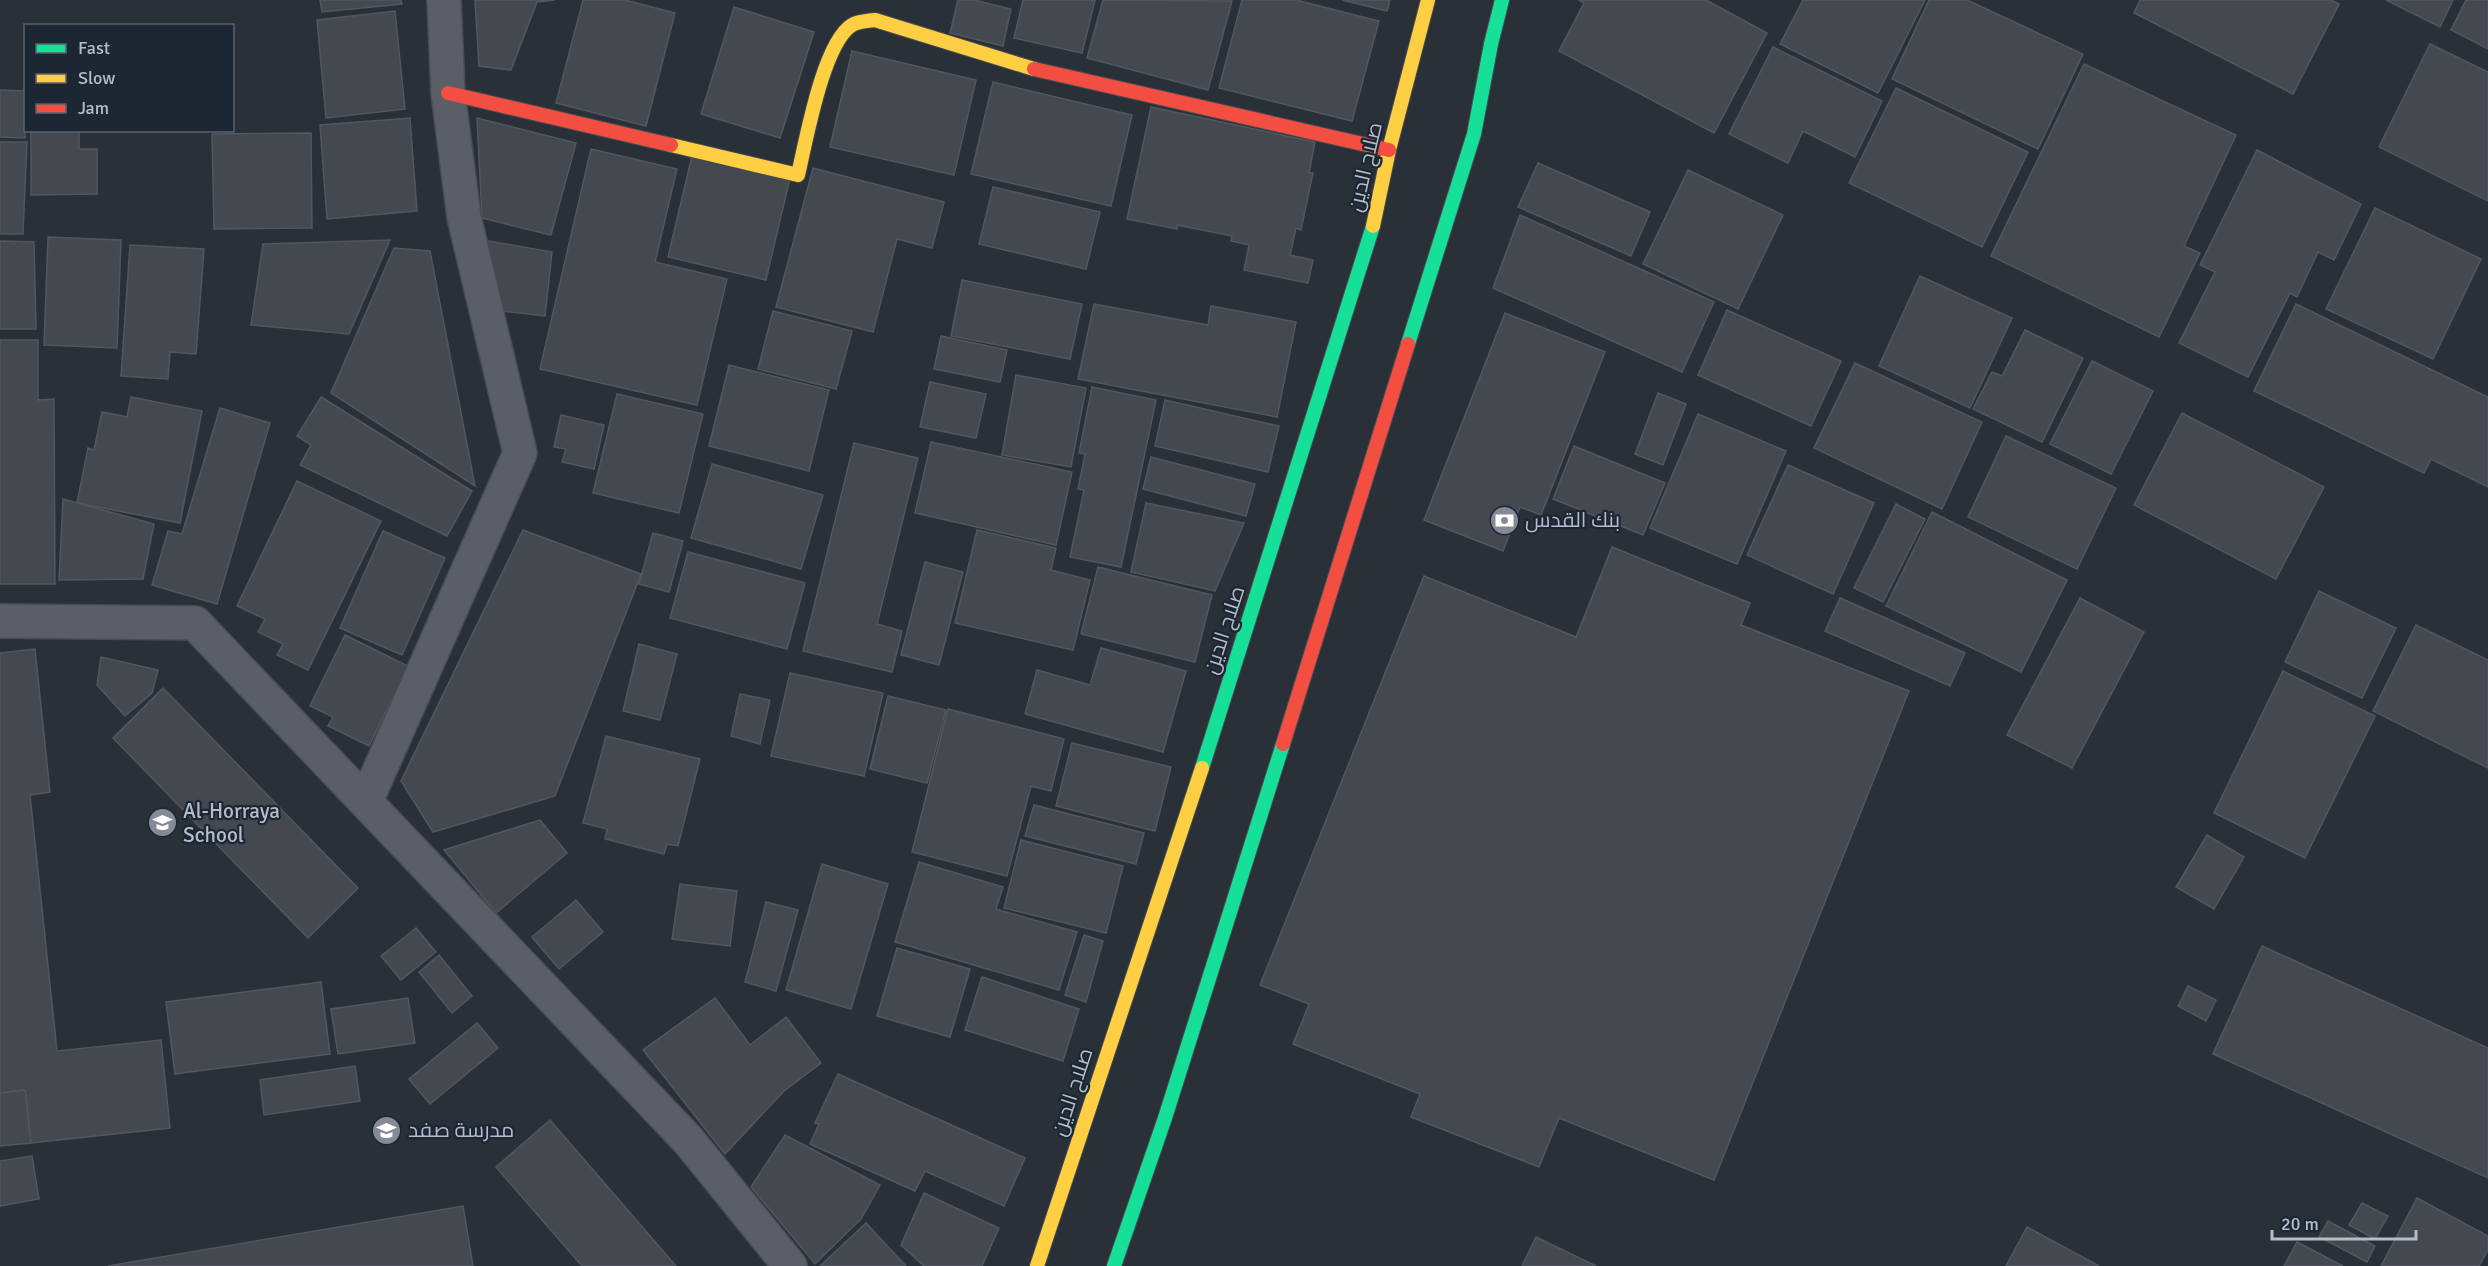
<svg xmlns="http://www.w3.org/2000/svg" width="2488" height="1266" viewBox="0 0 2488 1266" font-family="Signika,Cairo,sans-serif">
  <rect width="100%" height="100%" fill="#2a3038"/>
  <g fill="#444950" stroke="#52575f" stroke-width="1.5">
    <polygon points="320,0 401,0 402,4 322,12"/>
    <polygon points="475,0 555,0 537,2 511,70 479,66"/>
    <polygon points="583,0 625,0 675,13 646,126 556,103"/>
    <polygon points="958,0 974,0 1011,9 1003,46 950,33"/>
    <polygon points="1023,0 1095,0 1082,53 1014,38"/>
    <polygon points="1103,0 1232,1 1208,90 1087,58"/>
    <polygon points="1242,0 1296,0 1379,21 1352,121 1219,88"/>
    <polygon points="1342,0 1390,0 1387,11"/>
    <polygon points="1579,0 1706,0 1767,33 1714,133 1559,51 1584,3"/>
    <polygon points="1803,0 1925,0 1878,93 1780,44"/>
    <polygon points="1929,0 1967,0 2083,54 2038,149 1892,79"/>
    <polygon points="2140,0 2331,0 2339,4 2293,94 2134,13"/>
    <polygon points="2386,0 2453,0 2440,27"/>
    <polygon points="2466,0 2488,0 2488,49 2451,30"/>
    <polygon points="734,7 814,32 780,138 701,114"/>
    <polygon points="395,11 405,109 326,118 317,20"/>
    <polygon points="2430,44 2488,72 2488,201 2379,147"/>
    <polygon points="1773,47 1882,101 1855,157 1803,131 1788,163 1729,134"/>
    <polygon points="852,51 976,80 954,175 830,147"/>
    <polygon points="2084,64 2236,135 2184,246 2200,253 2159,337 1991,256"/>
    <polygon points="993,82 1132,115 1111,206 971,174"/>
    <polygon points="1896,88 2028,152 1982,247 1849,183"/>
    <polygon points="0,90 26,91 25,138 0,137"/>
    <polygon points="1151,107 1315,142 1309,173 1313,173 1301,230 1296,228 1290,255 1313,260 1308,283 1244,270 1249,245 1231,241 1232,236 1177,225 1177,229 1127,219"/>
    <polygon points="410,118 417,211 327,219 320,125"/>
    <polygon points="477,118 576,143 551,235 482,218"/>
    <polygon points="31,132 79,132 79,149 97,149 97,194 31,195"/>
    <polygon points="311,133 312,228 214,229 212,134"/>
    <polygon points="0,142 27,142 23,234 0,234"/>
    <polygon points="591,149 677,169 655,262 727,279 697,405 540,369"/>
    <polygon points="2257,150 2361,204 2334,260 2318,252 2297,297 2290,293 2248,377 2179,343 2215,272 2200,265"/>
    <polygon points="692,156 790,178 766,280 668,257"/>
    <polygon points="1538,163 1650,212 1631,256 1518,207"/>
    <polygon points="813,168 944,202 932,248 897,239 873,332 776,307"/>
    <polygon points="1688,170 1783,215 1738,309 1643,264"/>
    <polygon points="993,187 1100,212 1086,269 979,244"/>
    <polygon points="2375,208 2481,259 2433,359 2326,309"/>
    <polygon points="1520,215 1714,302 1682,372 1493,288"/>
    <polygon points="48,237 121,240 117,348 44,345"/>
    <polygon points="390,240 349,334 251,325 263,244"/>
    <polygon points="483,240 552,252 545,316 494,310"/>
    <polygon points="0,241 34,242 36,329 0,329"/>
    <polygon points="130,245 204,249 196,354 170,352 168,379 121,376"/>
    <polygon points="394,248 430,251 475,486 331,393"/>
    <polygon points="1920,276 2012,318 1970,408 1879,366"/>
    <polygon points="962,280 1082,304 1070,359 951,336"/>
    <polygon points="1094,304 1208,325 1211,306 1296,322 1277,417 1078,379"/>
    <polygon points="2296,304 2488,397 2488,487 2431,459 2424,473 2254,391"/>
    <polygon points="1727,310 1841,361 1811,426 1698,375"/>
    <polygon points="773,311 852,331 836,389 758,369"/>
    <polygon points="1505,313 1605,352 1541,515 1520,507 1503,551 1424,520"/>
    <polygon points="2025,330 2083,358 2042,442 1973,409 1992,372 2002,376"/>
    <polygon points="941,336 1007,350 1000,382 934,369"/>
    <polygon points="0,340 38,340 38,400 54,399 55,584 0,584"/>
    <polygon points="2092,361 2153,391 2111,474 2050,444"/>
    <polygon points="1855,363 1982,422 1942,509 1814,448"/>
    <polygon points="729,365 829,390 809,471 709,446"/>
    <polygon points="1016,375 1086,388 1071,467 1002,455"/>
    <polygon points="930,382 986,394 976,438 920,427"/>
    <polygon points="1092,387 1156,400 1121,567 1070,557 1084,490 1078,489 1085,454 1079,453"/>
    <polygon points="1658,393 1686,404 1663,465 1635,454"/>
    <polygon points="617,394 703,414 679,513 593,493"/>
    <polygon points="131,397 202,411 180,523 77,503 88,448 94,450 102,412 127,417"/>
    <polygon points="321,397 472,491 447,536 300,465 311,445 297,436"/>
    <polygon points="1165,400 1279,426 1268,472 1155,446"/>
    <polygon points="220,408 270,423 217,604 152,585 168,531 182,534"/>
    <polygon points="2182,413 2324,487 2276,579 2134,505"/>
    <polygon points="1698,414 1786,451 1737,564 1650,528"/>
    <polygon points="561,415 604,425 594,469 562,462 566,449 554,447"/>
    <polygon points="2006,436 2116,488 2077,569 1968,517"/>
    <polygon points="931,442 1072,472 1056,545 915,513"/>
    <polygon points="854,443 918,458 877,624 902,631 892,672 803,651"/>
    <polygon points="1574,446 1665,483 1643,535 1553,499"/>
    <polygon points="1151,457 1255,484 1246,516 1143,489"/>
    <polygon points="712,464 823,495 801,569 691,538"/>
    <polygon points="1788,465 1874,503 1833,594 1747,555"/>
    <polygon points="297,481 381,521 308,670 277,655 283,644 258,632 265,619 237,606"/>
    <polygon points="63,499 154,524 143,579 59,580"/>
    <polygon points="1146,503 1244,523 1215,591 1131,572"/>
    <polygon points="1896,504 1925,519 1883,602 1854,588"/>
    <polygon points="1932,512 2067,580 2021,672 1886,606"/>
    <polygon points="523,530 641,574 555,796 433,832 401,781"/>
    <polygon points="977,530 1056,548 1051,570 1090,580 1073,650 955,623"/>
    <polygon points="383,531 445,558 402,655 340,628"/>
    <polygon points="653,533 683,541 669,592 639,584"/>
    <polygon points="1612,547 1750,603 1741,625 1909,691 1714,1180 1559,1118 1539,1167 1411,1117 1420,1094 1293,1044 1309,1004 1260,985 1424,576 1576,637"/>
    <polygon points="688,552 805,583 787,649 670,618"/>
    <polygon points="925,562 963,572 939,665 901,655"/>
    <polygon points="1098,567 1212,595 1195,662 1081,634"/>
    <polygon points="2319,591 2396,628 2362,698 2285,662"/>
    <polygon points="1840,598 1965,653 1950,686 1825,631"/>
    <polygon points="2080,598 2144,632 2072,768 2007,735"/>
    <polygon points="2416,625 2488,660 2488,768 2373,711"/>
    <polygon points="345,635 408,666 369,746 328,726 333,717 310,706"/>
    <polygon points="639,644 677,654 660,720 623,711"/>
    <polygon points="1101,648 1186,671 1163,752 1025,714 1037,670 1090,685"/>
    <polygon points="35,649 50,792 30,795 57,1051 161,1040 170,1128 31,1143 25,1090 0,1093 0,653"/>
    <polygon points="101,657 158,670 152,693 125,716 97,685"/>
    <polygon points="2283,671 2375,716 2305,858 2214,813"/>
    <polygon points="790,673 883,693 864,776 771,756"/>
    <polygon points="163,688 358,888 308,938 113,738"/>
    <polygon points="740,694 770,700 760,744 731,736"/>
    <polygon points="888,696 946,710 927,783 870,769"/>
    <polygon points="948,709 1064,739 1051,791 1031,786 1007,876 912,852"/>
    <polygon points="606,736 700,759 678,846 667,844 664,854 605,839 607,829 583,823"/>
    <polygon points="1072,743 1171,767 1155,831 1056,806"/>
    <polygon points="1034,805 1144,833 1136,864 1025,836"/>
    <polygon points="540,820 567,853 496,913 444,850"/>
    <polygon points="2207,835 2244,857 2214,909 2176,887"/>
    <polygon points="1021,840 1123,866 1106,933 1004,908"/>
    <polygon points="919,862 1003,887 996,909 1077,932 1059,990 895,942"/>
    <polygon points="822,864 888,884 851,1009 786,990"/>
    <polygon points="680,884 737,891 730,946 672,939"/>
    <polygon points="576,900 603,932 559,969 532,937"/>
    <polygon points="766,902 798,910 776,991 745,982"/>
    <polygon points="416,928 436,952 401,980 381,956"/>
    <polygon points="1084,935 1103,941 1086,1002 1065,995"/>
    <polygon points="2262,946 2488,1048 2488,1178 2213,1054"/>
    <polygon points="897,948 970,969 950,1037 877,1016"/>
    <polygon points="439,955 472,996 452,1013 419,972"/>
    <polygon points="982,977 1079,1009 1063,1061 965,1030"/>
    <polygon points="321,982 330,1054 175,1074 166,1002"/>
    <polygon points="2188,986 2216,1000 2206,1021 2178,1006"/>
    <polygon points="408,998 415,1043 338,1054 331,1009"/>
    <polygon points="715,998 750,1045 786,1017 821,1063 784,1091 725,1154 643,1050"/>
    <polygon points="477,1023 498,1048 430,1104 409,1079"/>
    <polygon points="355,1066 360,1101 264,1115 260,1080"/>
    <polygon points="838,1074 1025,1158 1004,1206 925,1171 915,1191 810,1144 819,1124 815,1123"/>
    <polygon points="25,1090 31,1143 0,1146 0,1093"/>
    <polygon points="550,1120 676,1266 582,1266 496,1167"/>
    <polygon points="785,1135 880,1185 861,1219 815,1264 751,1187"/>
    <polygon points="32,1156 39,1199 0,1206 0,1161"/>
    <polygon points="924,1193 999,1228 982,1266 924,1266 901,1245"/>
    <polygon points="2417,1198 2488,1236 2488,1250 2479,1266 2381,1266"/>
    <polygon points="2362,1203 2388,1216 2375,1239 2349,1225"/>
    <polygon points="463,1206 473,1266 108,1266"/>
    <polygon points="2328,1221 2375,1246 2367,1262 2319,1237"/>
    <polygon points="866,1223 906,1266 820,1266"/>
    <polygon points="2027,1227 2099,1266 2006,1266"/>
    <polygon points="1536,1237 1596,1266 1522,1266"/>
    <polygon points="2297,1242 2343,1266 2284,1266"/>
  </g>
  <g fill="none" stroke-linecap="round" stroke-linejoin="round">
    <defs>
      <g id="street">
        <polyline points="0,621 195,623 688,1140 790,1266"/>
        <polyline points="366,801 520,453 464,217 448,93 444,0"/>
      </g>
      <g id="fast">
        <polyline points="1408,344 1474,134 1491,44 1502,0"/>
        <polyline points="1202,768 1373,226"/>
        <polyline points="1114,1266 1165,1118 1283,744"/>
      </g>
      <g id="slow">
        <path d="M671 145 798 175C806 141 823 43 852 25 859 21 868 21 875 20L1034 69"/>
        <polyline points="1373,226 1389,150 1428,0"/>
        <polyline points="1037,1266 1202,768"/>
      </g>
      <g id="jam">
        <polyline points="1034,69 1389,150"/>
        <polyline points="448,93 671,145"/>
        <polyline points="1283,744 1408,344"/>
      </g>
    </defs>
    <use href="#street" stroke="#484c53" stroke-width="36"/>
    <use href="#fast" stroke="#484c53" stroke-width="16"/>
    <use href="#slow" stroke="#484c53" stroke-width="16"/>
    <use href="#jam" stroke="#484c53" stroke-width="16"/>
    <use href="#street" stroke="#5a5e66" stroke-width="33"/>
    <use href="#fast" stroke="#16e098" stroke-width="14"/>
    <use href="#slow" stroke="#ffcf43" stroke-width="14"/>
    <use href="#jam" stroke="#f24e42" stroke-width="14"/>
  </g>
  <defs>
    <symbol id="bank-disc" viewBox="-11 -11 22 22"><circle r="9.5" fill="#848b96" stroke="#1d2633"/><path d="M-6-4H6V4H-6ZM0-2.3a2.3 2.3 0 1 0 0 4.6a2.3 2.3 0 1 0 0-4.6Z" fill="#fff"/></symbol>
    <symbol id="school-disc" viewBox="-11 -11 22 22"><circle r="9.5" fill="#848b96" stroke="#1d2633"/><path d="M0-5L7-2L0 1L-7-2ZM-4 1L0 2.5L4 1V4Q0 6-4 4Z" fill="#fff"/></symbol>
  </defs>
  <g fill-rule="evenodd">
    <use href="#bank-disc" x="1488" y="504" width="33" height="33"/>
    <use href="#school-disc" x="146" y="806" width="33" height="33"/>
    <use href="#school-disc" x="370" y="1114" width="33" height="33"/>
  </g>
  <g text-anchor="middle" stroke-width="4.5" stroke-linejoin="round" paint-order="stroke">
    <g font-size="21" fill="#b4bcc9" stroke="#1d2633">
      <text transform="translate(1365 167) rotate(-77)" y="7">صلاح الدين</text>
      <text transform="translate(1224 630) rotate(-72)" y="7">صلاح الدين</text>
      <text transform="translate(1072 1092) rotate(-72)" y="7">صلاح الدين</text>
    </g>
    <g font-size="21" fill="#b4bcc9" stroke="#1d2633" text-anchor="start">
      <text x="1525" y="527">بنك القدس</text>
      <text x="183" y="818">Al-Horraya<tspan x="183" dy="24">School</tspan></text>
      <text x="408" y="1137">مدرسة صفد</text>
    </g>
  </g>
  <rect x="24" y="24" width="210" height="108" fill="#1d2633" stroke="#59626f" stroke-width="1.5"/>
  <rect x="36" y="44" width="30" height="9" fill="#16e098" stroke="#59626f" stroke-width="1.5"/>
  <text x="78" y="54" font-size="18" fill="#b4bcc9">Fast</text>
  <rect x="36" y="74" width="30" height="9" fill="#ffcf43" stroke="#59626f" stroke-width="1.5"/>
  <text x="78" y="84" font-size="18" fill="#b4bcc9">Slow</text>
  <rect x="36" y="104" width="30" height="9" fill="#f24e42" stroke="#59626f" stroke-width="1.5"/>
  <text x="78" y="114" font-size="18" fill="#b4bcc9">Jam</text>
  <path d="M2272 1230v9h144v-9" fill="none" stroke="#b4bcc9" stroke-width="3"/>
  <text x="2281" y="1230" font-size="18" fill="#b4bcc9" stroke="#1d2633" stroke-width="4.5" paint-order="stroke">20 m</text>
</svg>
